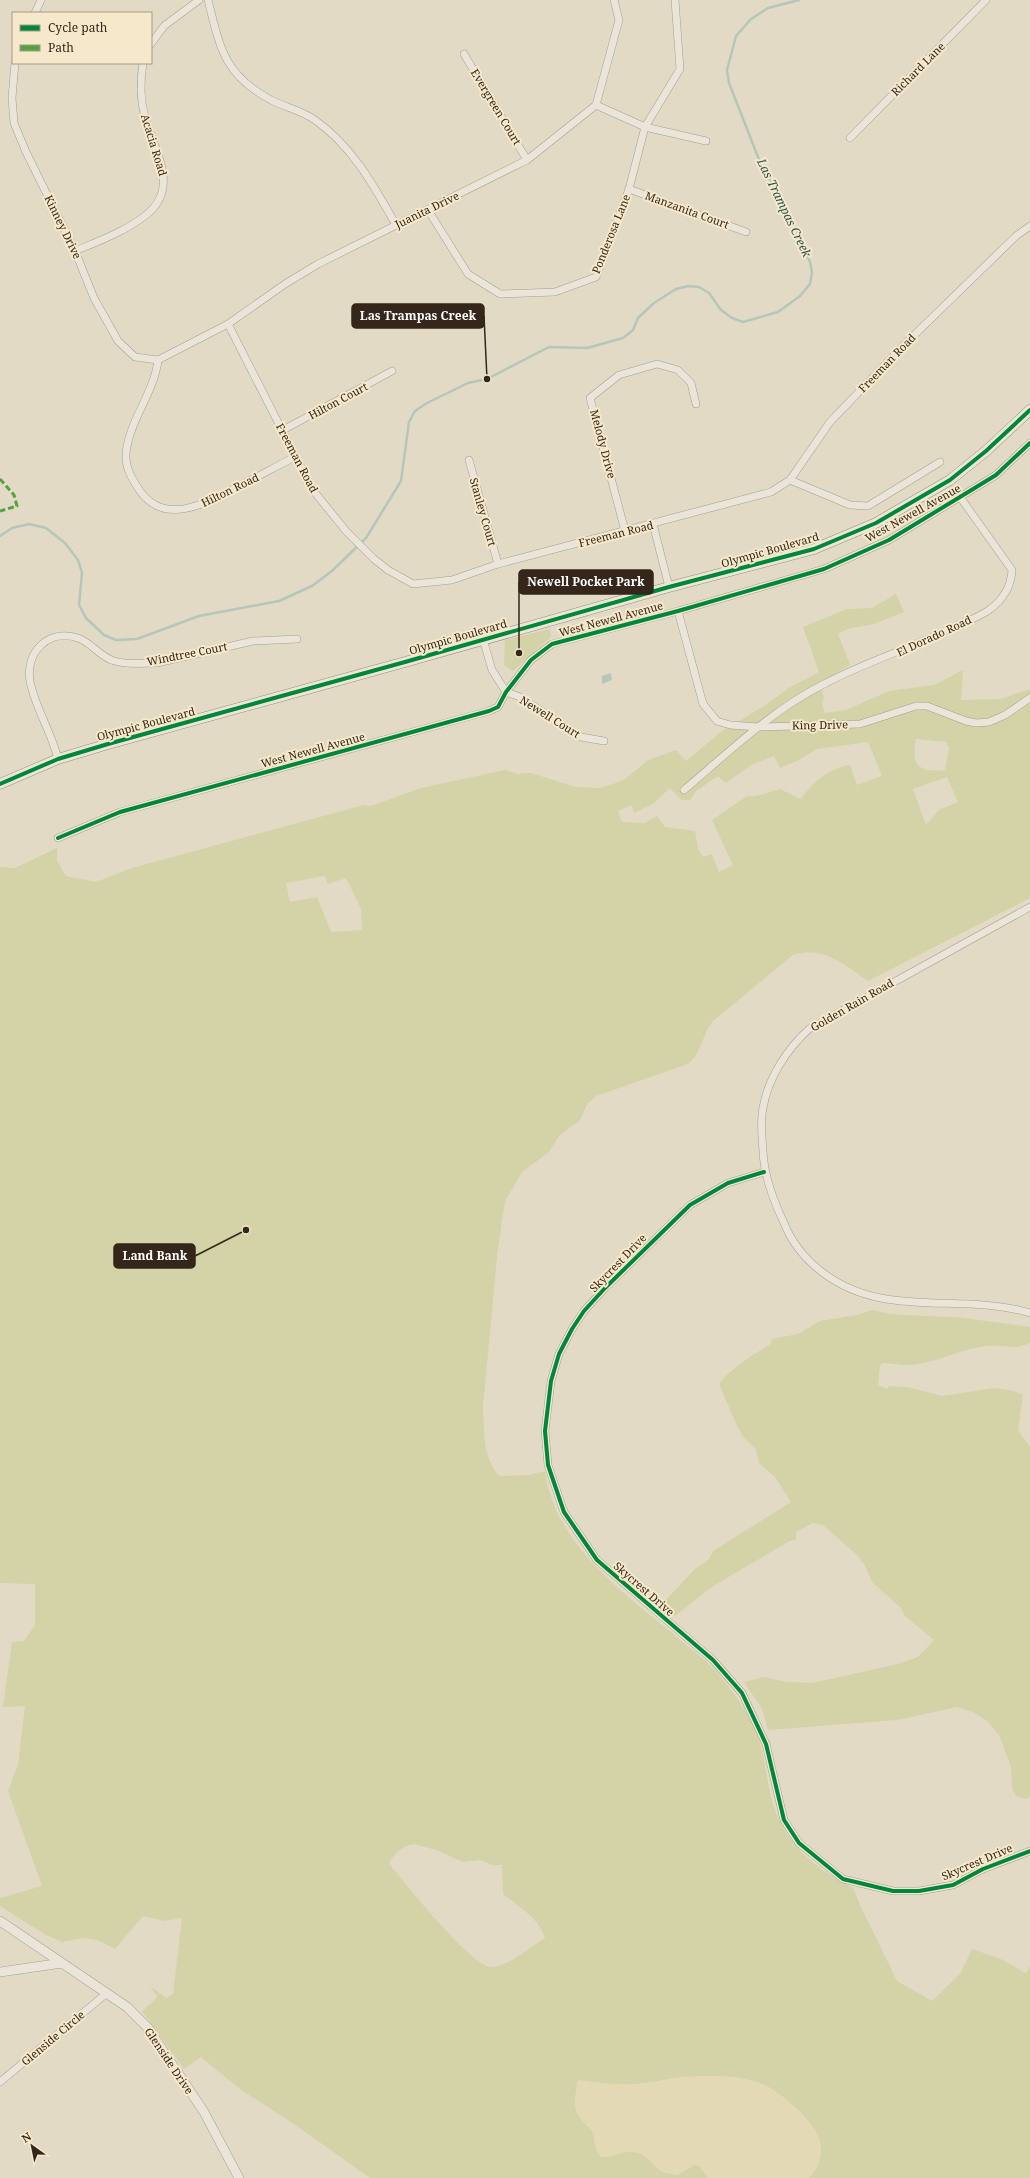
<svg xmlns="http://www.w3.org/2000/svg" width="1030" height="2178" viewBox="0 0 1030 2178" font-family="'Noto Serif',serif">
  <rect width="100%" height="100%" fill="#e3dac6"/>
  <polygon fill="#e4d9b5" points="681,2077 725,2077 759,2083 778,2092 792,2104 813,2128 820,2141 820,2156 816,2171 809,2178 589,2178 589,2127 580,2119 575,2107 578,2080 602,2083 644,2084"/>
  <g fill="#d4d2a7" fill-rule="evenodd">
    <path d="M896 594 904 612 874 624 847 629 838 634 850 665 819 683 824 697 822 704 825 713 846 710 889 691 934 685 963 670 961 700 1000 699 1030 689V898L868 981C845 965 822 945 793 955L713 1021C702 1034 701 1055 688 1064L596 1096 588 1103 580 1120 559 1136 549 1152 522 1172 505 1201 497 1256 483 1408C485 1435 482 1454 499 1476L529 1475 545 1471C555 1545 624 1593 678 1638 692 1650 708 1661 720 1676 735 1694 749 1713 757 1735 765 1755 766 1776 771 1797 783 1843 813 1867 853 1888L860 1905 897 1981 932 2001 960 1974 972 1949 1001 1959 1026 1973 1030 1966V2178H809C818 2169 823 2155 820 2142 816 2122 779 2090 760 2083 737 2075 706 2075 681 2077 669 2078 657 2082 645 2083 624 2086 600 2083 578 2080 576 2093 571 2108 581 2119 585 2125 590 2127 593 2134 596 2145 593 2146 601 2157 615 2158 622 2149 638 2153 649 2156 653 2168 663 2172 667 2174 674 2174 678 2175L694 2165 699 2166 708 2178H370L294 2124 241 2090 201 2057 184 2069 142 2011 154 2001 157 1996 150 1986 166 1998 173 1994 182 1918 164 1921 143 1916 115 1949 97 1940 83 1938 62 1942 46 1935 0 1906V1898L42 1886 8 1791 18 1764 25 1706 3 1707 12 1642 24 1641 35 1625V1584L0 1583V867L15 868 57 848V861L66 876 96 882 132 868 364 805 371 806 421 788 505 770 517 774 531 773 576 787 601 788 624 780 648 760 676 750 686 761 721 732 764 706 789 688 819 672 803 627 847 609 872 608ZM916 739 946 742 949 748 945 770C918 773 911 765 916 739ZM868 742 882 776 857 785 850 765C826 770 815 780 801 799L780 789 756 796H747L712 820 733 865 719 872 712 854 703 857 698 849 695 831 665 827 657 816 644 823 622 822 618 811 632 805 634 813 653 804 670 788 682 800H690L696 791 718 776 726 783 751 765 774 756 780 768 797 761 817 749ZM947 777 958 802 939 810 926 825 913 789ZM325 876 328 884 346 878 361 909 362 930 331 932 317 897 290 902 286 883ZM414 1844 436 1850 463 1862 480 1860 492 1865H502L503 1894C520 1908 538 1917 545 1938 532 1946 507 1967 491 1967 472 1967 405 1883 390 1865V1861C396 1853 404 1845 414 1844Z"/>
    <polygon points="550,629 551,637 513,671 504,665 505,640"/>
    <path d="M872 1310 891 1314 964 1318 1030 1327V1343C1015 1351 1000 1344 985 1346 959 1350 937 1362 911 1365 902 1366 892 1363 883 1363L880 1366 878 1385 887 1389 889 1386 907 1387 942 1396 995 1388 1014 1391 1023 1395 1018 1430 1030 1447V1797L1027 1799 1017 1797 1012 1789 1011 1767 999 1735 987 1721 973 1712 957 1707 897 1720 768 1730 762 1709 744 1682 765 1677 787 1682 812 1683 898 1664 918 1657 934 1640 904 1615 901 1608 873 1583 864 1564 856 1554 832 1533 823 1525 813 1523 796 1532V1540L790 1541 713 1586 675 1616 661 1605 694 1570 709 1559 713 1551 791 1502 775 1477 759 1463 756 1449 745 1439 738 1428 719 1384C728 1371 756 1352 770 1345L772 1339 798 1334 820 1321 857 1315Z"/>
  </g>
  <polygon fill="#b3c7ba" points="611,673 612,680 602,684 602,676"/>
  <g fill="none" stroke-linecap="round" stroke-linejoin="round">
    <polyline stroke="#b3c7ba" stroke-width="2.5" points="0,536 12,528 29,524 46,528 65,543 78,560 82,573 79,605 86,618 104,635 116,640 137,639 199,616 279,601 312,586 332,571 366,538 401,481 409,422 415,411 427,403 468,383 487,379 549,347 587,348 623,338 633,330 638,318 654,303 676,289 688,286 699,287 709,293 721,310 732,318 743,322 778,312 800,296 810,284 812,272 810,262 797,231 758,157 729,83 727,70 736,36 751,19 768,8 799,0"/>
    <defs>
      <g id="minor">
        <path d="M208 0C220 48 224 75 271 100 285 107 303 111 315 120 353 147 374 186 396 225"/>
        <polyline points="35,13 41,0"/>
        <polyline points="151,44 164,26 199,0"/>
        <polyline points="464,54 527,160"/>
        <polyline points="15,63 12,98 14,123 26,152 75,251 94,298 118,341 135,357 158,360 228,324 285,284 318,264 527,160 596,105 619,20 614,0"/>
        <polyline points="596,105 645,127 706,141"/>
        <polyline points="850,138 986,0"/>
        <polyline points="629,189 746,232"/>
        <polyline points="428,210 468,274 500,294 555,292 596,277 629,189 645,127 680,69 675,0"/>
        <path d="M75 251C99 241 126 231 146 215 181 187 154 151 145 117 140 99 140 81 143 63"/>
        <polyline points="228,324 312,489 346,531 374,559 388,570 413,584 452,580 498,564 771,492 790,480 830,422 903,346 1016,236 1030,226"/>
        <path d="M158 360C154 394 129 420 126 454 125 468 132 479 140 491 166 528 210 501 241 485 259 476 277 466 295 457"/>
        <polyline points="283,430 392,371"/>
        <polyline points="469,460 498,564"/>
        <polyline points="790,480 850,505 868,506 940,462"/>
        <polyline points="653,524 669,587"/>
        <polyline points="625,531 590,398 619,375 657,364 678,370 691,383 696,404"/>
        <polyline points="678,611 703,704 717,721 730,725 759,727 860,724 916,706 927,706 966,721 976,723 989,722 1005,715 1030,698"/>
        <polyline points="483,639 492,670 506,692 520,697 581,737 604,741"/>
        <path d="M58 759C52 733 35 708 30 681 25 652 49 628 78 638 92 643 100 657 114 661 127 665 143 663 157 663L253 641 297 639"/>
        <path d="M684 790C729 752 773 709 826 683 868 661 914 647 956 626 967 621 979 617 989 610 1003 600 1011 587 1012 570L960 497"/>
        <polyline points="58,838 120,812 489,711 498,707 506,692 531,660 552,644 678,611 824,569 889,540 960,497 996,475 1030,443"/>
        <path d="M1030 907 809 1029C787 1049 768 1078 763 1108 760 1122 762 1137 763 1151 764 1176 773 1200 784 1223 792 1243 805 1259 822 1272 884 1320 960 1292 1030 1313"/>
        <polyline points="764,1172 728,1183 690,1205 605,1288 584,1311 572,1329 559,1354 551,1381 545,1431 548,1465 564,1512 597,1560 713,1660 742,1693 766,1744 784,1820 799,1843 843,1879 893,1891 919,1891 953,1885 983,1869 1030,1851"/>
        <polyline points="0,2082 107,1993"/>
      </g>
      <g id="tertiary">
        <polyline points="0,1921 127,2007 148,2028 204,2112 239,2178"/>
        <polyline points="0,1972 62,1963"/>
      </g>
      <polyline id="secondary" points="0,784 58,759 108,744 405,662 669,587 814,549 876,523 950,480 986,451 1030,410"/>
    </defs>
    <use href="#minor" stroke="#a79e90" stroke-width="8"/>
    <use href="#tertiary" stroke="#a79e90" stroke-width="10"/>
    <use href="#secondary" stroke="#978e80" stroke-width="11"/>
    <use href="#minor" stroke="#eae4d9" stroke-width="7"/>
    <use href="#tertiary" stroke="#eae4d9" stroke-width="9"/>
    <use href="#secondary" stroke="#eae4d9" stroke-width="10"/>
    <polyline stroke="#53a340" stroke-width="3" stroke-dasharray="6 3" stroke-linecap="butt" points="0,479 14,495 17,506 0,511"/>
    <defs>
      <g id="cycleway">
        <polyline points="0,784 58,759 108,744 405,662 669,587 814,549 876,523 950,480 986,451 1030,410"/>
        <polyline points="58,838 120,812 489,711 498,707 506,692 531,660 552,644 678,611 824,569 889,540 960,497 996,475 1030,443"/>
        <polyline points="764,1172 728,1183 690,1205 605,1288 584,1311 572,1329 559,1354 551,1381 545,1431 548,1465 564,1512 597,1560 713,1660 742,1693 766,1744 784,1820 799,1843 843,1879 893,1891 919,1891 953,1885 983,1869 1030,1851"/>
      </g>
    </defs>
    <use href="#cycleway" stroke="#f6e8ca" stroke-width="6"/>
    <use href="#cycleway" stroke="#00873e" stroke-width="4"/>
  </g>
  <g text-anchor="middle" stroke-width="4" stroke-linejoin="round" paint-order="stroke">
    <g font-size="11" fill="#34261a" stroke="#f6e8ca">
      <text transform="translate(918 69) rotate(-45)" y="4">Richard Lane</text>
      <text transform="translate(496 107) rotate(59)" y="4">Evergreen Court</text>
      <text transform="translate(154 145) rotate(73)" y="4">Acacia Road</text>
      <text transform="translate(427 210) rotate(-26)" y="4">Juanita Drive</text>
      <text transform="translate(687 210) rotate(20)" y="4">Manzanita Court</text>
      <text transform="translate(63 227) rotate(64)" y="4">Kinney Drive</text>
      <text transform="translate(611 234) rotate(-68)" y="4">Ponderosa Lane</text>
      <text transform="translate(887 363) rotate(-46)" y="4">Freeman Road</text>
      <text transform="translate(338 401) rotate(-28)" y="4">Hilton Court</text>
      <text transform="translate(603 444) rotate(75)" y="4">Melody Drive</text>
      <text transform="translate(297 458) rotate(62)" y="4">Freeman Road</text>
      <text transform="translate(230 490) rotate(-26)" y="4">Hilton Road</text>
      <text transform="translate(483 512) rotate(74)" y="4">Stanley Court</text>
      <text transform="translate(913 513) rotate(-29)" y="4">West Newell Avenue</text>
      <text transform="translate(616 534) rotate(-14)" y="4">Freeman Road</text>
      <text transform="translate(770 550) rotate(-16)" y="4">Olympic Boulevard</text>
      <text transform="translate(611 619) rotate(-15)" y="4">West Newell Avenue</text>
      <text transform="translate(934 636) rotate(-25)" y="4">El Dorado Road</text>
      <text transform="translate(458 637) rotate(-16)" y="4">Olympic Boulevard</text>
      <text transform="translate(187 654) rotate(-11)" y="4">Windtree Court</text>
      <text transform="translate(550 717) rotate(32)" y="4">Newell Court</text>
      <text transform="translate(146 724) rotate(-15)" y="4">Olympic Boulevard</text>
      <text transform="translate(820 725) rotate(-1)" y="4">King Drive</text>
      <text transform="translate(313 750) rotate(-15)" y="4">West Newell Avenue</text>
      <text transform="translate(852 1005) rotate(-30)" y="4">Golden Rain Road</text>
      <text transform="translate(618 1263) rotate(-46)" y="4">Skycrest Drive</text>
      <text transform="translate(644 1589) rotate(41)" y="4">Skycrest Drive</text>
      <text transform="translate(977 1862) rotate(-23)" y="4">Skycrest Drive</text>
      <text transform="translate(53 2038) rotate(-40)" y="4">Glenside Circle</text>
      <text transform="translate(169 2061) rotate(56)" y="4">Glenside Drive</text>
    </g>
    <g font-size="12" font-style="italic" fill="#285551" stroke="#f6e8ca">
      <text transform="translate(784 208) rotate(64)" y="4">Las Trampas Creek</text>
    </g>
  </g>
  <path fill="none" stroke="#34261a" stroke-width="1.5" d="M487 379L484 316M519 653L519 582M246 1230L195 1256"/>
  <g fill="#34261a" stroke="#f6e8ca" stroke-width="1.5">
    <circle cx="487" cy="379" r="4"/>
    <circle cx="519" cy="653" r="4"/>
    <circle cx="246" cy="1230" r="4"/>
  </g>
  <g fill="#34261a" stroke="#34261a" stroke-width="1.5">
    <rect x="352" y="304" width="132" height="24" rx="4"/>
    <rect x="519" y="570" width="134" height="24" rx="4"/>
    <rect x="114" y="1244" width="81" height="24" rx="4"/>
  </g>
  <g font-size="12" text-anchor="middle" font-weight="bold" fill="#fff">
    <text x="418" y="320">Las Trampas Creek</text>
    <text x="586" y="586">Newell Pocket Park</text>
    <text x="155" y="1260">Land Bank</text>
  </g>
  <rect x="12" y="12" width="140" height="52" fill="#f6e8ca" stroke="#a89a84"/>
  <rect x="20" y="25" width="20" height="6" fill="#00873e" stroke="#a89a84"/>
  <text x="48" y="32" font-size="12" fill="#34261a">Cycle path</text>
  <rect x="20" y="45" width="20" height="6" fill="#53a340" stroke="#a89a84"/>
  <text x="48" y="52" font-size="12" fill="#34261a">Path</text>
  <g transform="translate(32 2146) rotate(327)" stroke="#f6e8ca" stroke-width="3" paint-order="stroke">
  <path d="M0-3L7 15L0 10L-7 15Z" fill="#34261a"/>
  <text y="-6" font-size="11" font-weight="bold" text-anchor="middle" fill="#34261a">N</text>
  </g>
</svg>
